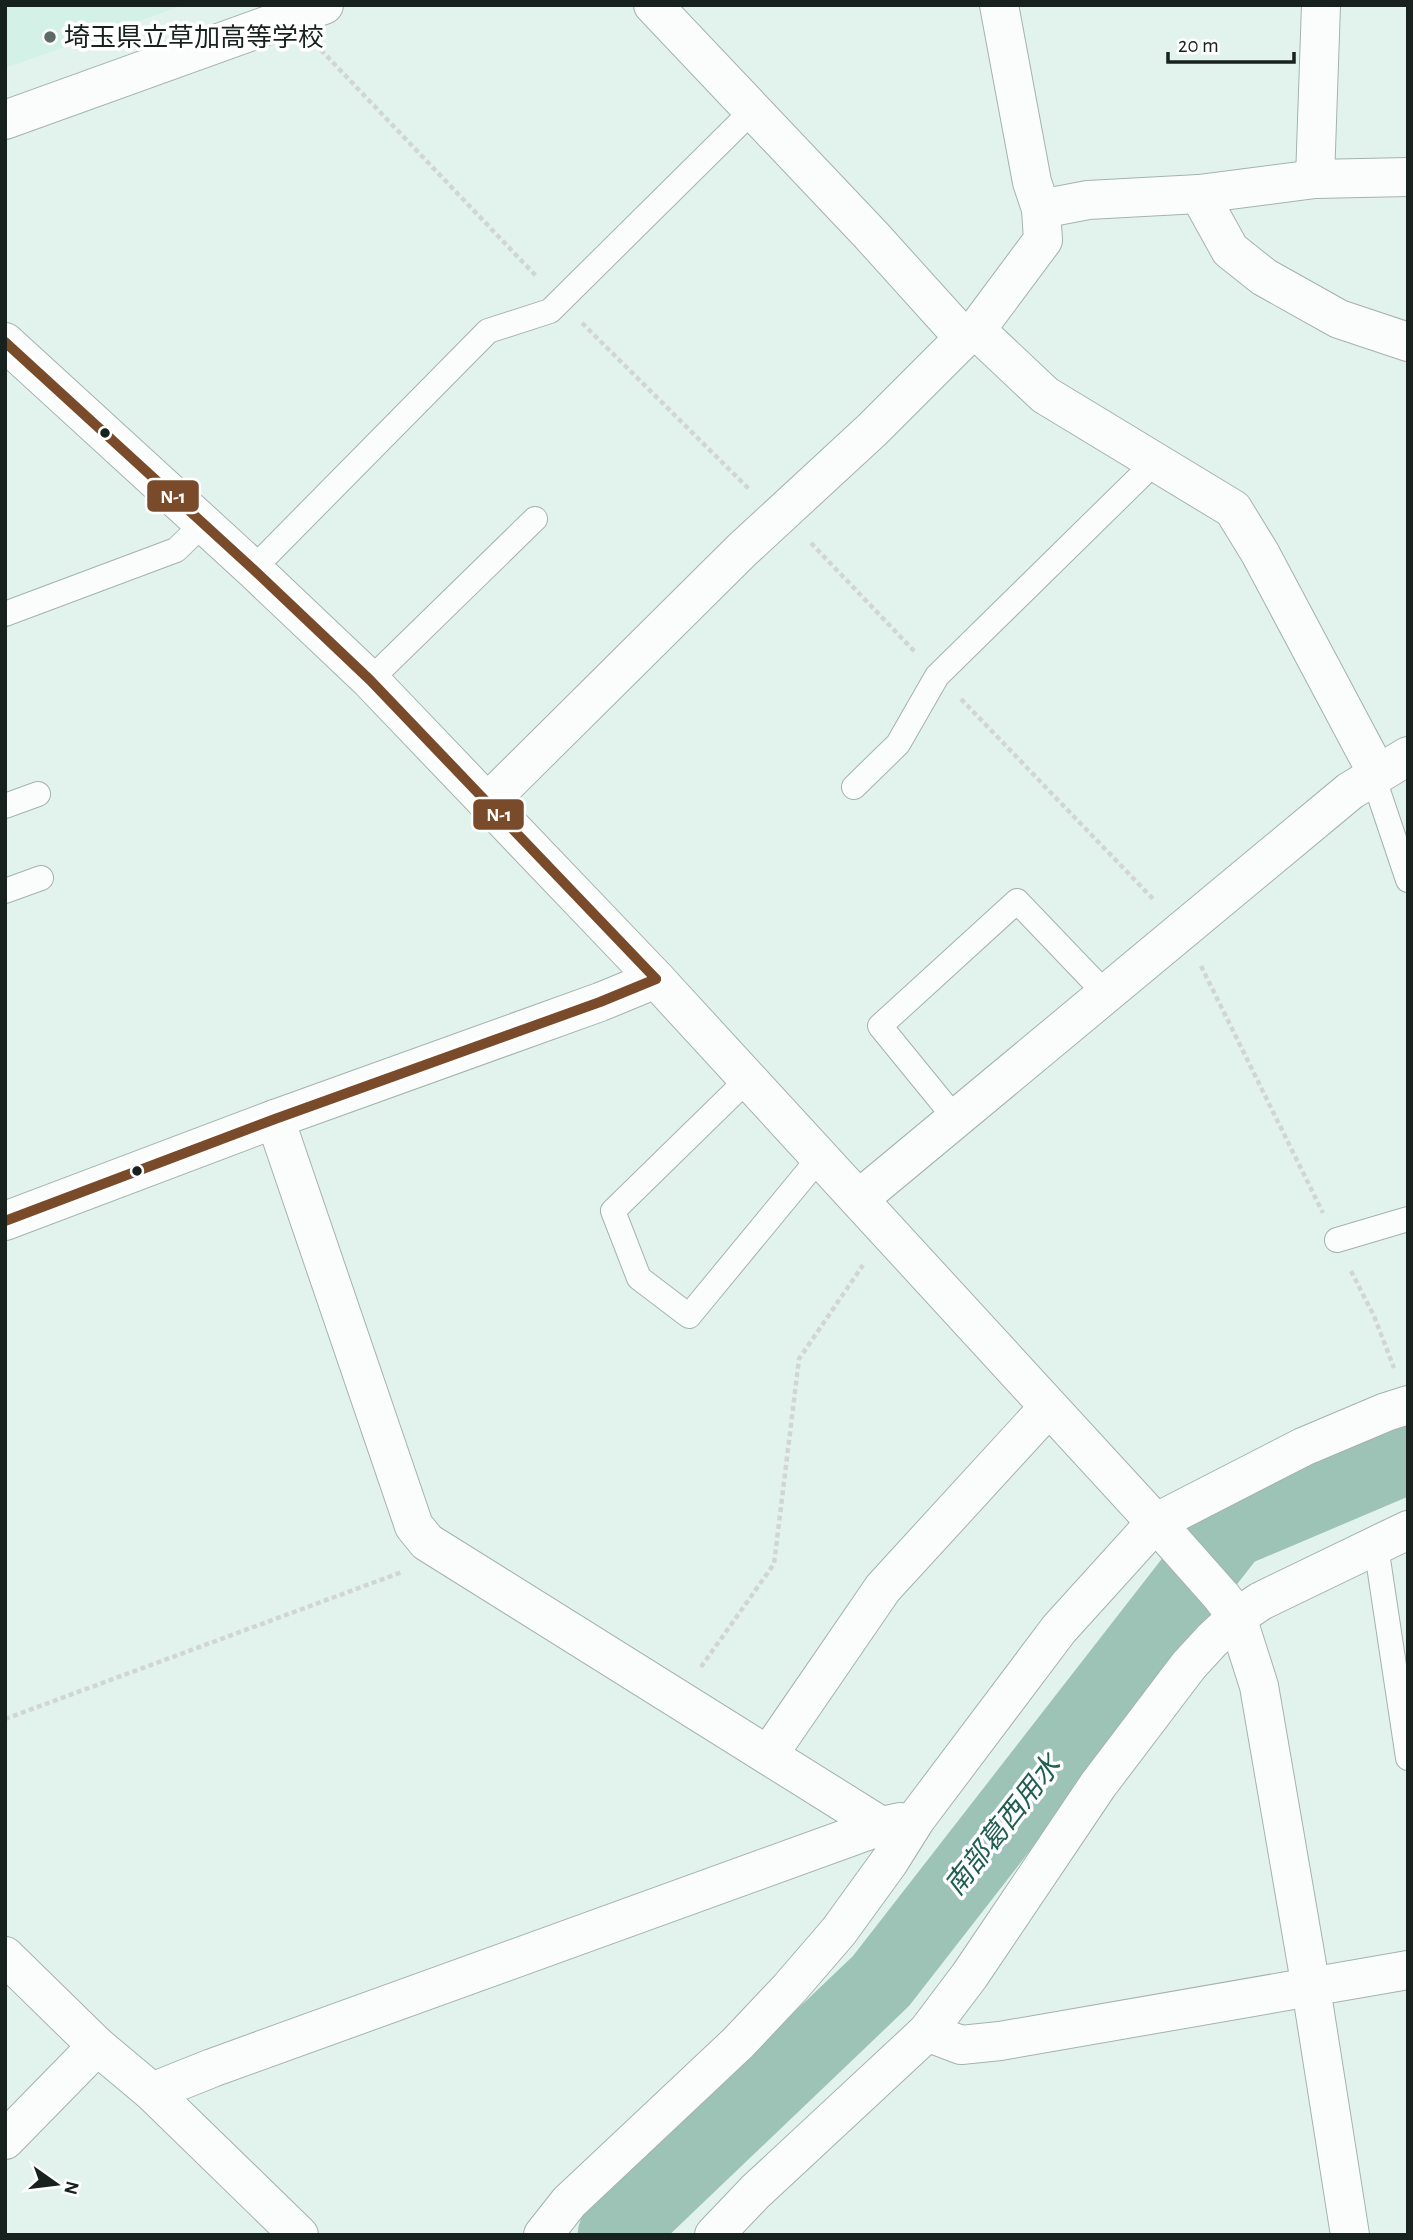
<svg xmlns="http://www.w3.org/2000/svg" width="1413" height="2240" viewBox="0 0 1413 2240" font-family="'Alegreya Sans','Noto Sans JP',sans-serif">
  <rect width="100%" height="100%" fill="#e2f3ed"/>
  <polygon fill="#d3f1e7" points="5,5 184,5 5,68"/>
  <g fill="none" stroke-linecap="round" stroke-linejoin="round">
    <polyline stroke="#9dc3b7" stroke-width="75" points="615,2235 881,1981 1231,1531 1408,1456"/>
    <defs>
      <g id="service">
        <polyline points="253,569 488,331 550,311 753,110"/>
        <polyline points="5,614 176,550 203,524"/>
        <polyline points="370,680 535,519"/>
        <polyline points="1373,776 1408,880"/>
        <polyline points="854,787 898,744 937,676 1155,462"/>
        <polyline points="5,806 38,794"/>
        <polyline points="5,891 41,878"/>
        <polyline points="748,1079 613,1211 639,1278 689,1316 820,1157"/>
        <polyline points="955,1118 880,1026 1017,901 1106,994"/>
        <polyline points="1337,1240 1408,1219"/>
        <polyline points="1376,1546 1408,1758"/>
      </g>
      <g id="minor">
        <polyline points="653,5 871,235 964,338"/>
        <polyline points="999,5 1032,182 1041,209"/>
        <polyline points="1315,179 1321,5"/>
        <polyline points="1199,194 1230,250 1264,277 1339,319 1408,342"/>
        <polyline points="976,330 1045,395 1233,509 1260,553 1377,773"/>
        <polyline points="487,803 742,550 873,429 964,338 976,330 1043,240 1041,209 1088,200 1199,194 1315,179 1408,177"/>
        <polyline points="275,1119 414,1526 427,1542 881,1826"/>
        <polyline points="859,1199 1350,791 1408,756"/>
        <polyline points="5,1221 275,1119 600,1002 656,979"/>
        <polyline points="1237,1617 1259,1686 1311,1988 1350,2235"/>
        <polyline points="769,1754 883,1588 1048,1408"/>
        <polyline points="5,1956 97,2046 152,2092 299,2235"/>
        <polyline points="927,2032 961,2045 1000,2041 1408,1970"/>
        <polyline points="152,2092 212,2068 881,1826 900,1822"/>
        <polyline points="5,2140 97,2046"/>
        <polyline points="543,2235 569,2202 738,2043 789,1989 839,1931 889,1862 916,1819 1059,1629 1155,1523 1303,1447 1386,1412 1408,1405"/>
      </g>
      <g id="tertiary">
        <polyline points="5,120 324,5"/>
        <polyline points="5,342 253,569 370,680 656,979 1167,1535 1222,1597 1237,1617"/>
        <polyline points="714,2235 755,2192 927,2032 970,1975 1098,1785 1189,1665 1212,1640 1237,1617 1261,1601 1408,1530"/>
      </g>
    </defs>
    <use href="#service" stroke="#a4b2ad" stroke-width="26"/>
    <use href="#minor" stroke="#a4b2ad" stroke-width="40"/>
    <use href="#tertiary" stroke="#a4b2ad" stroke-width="40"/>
    <g stroke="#d1d6d4" stroke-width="4.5" stroke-dasharray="5 3.5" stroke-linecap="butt">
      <polyline points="321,50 537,277"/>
      <polyline points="582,323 750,490"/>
      <polyline points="811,543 916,653"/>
      <polyline points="961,699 1154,900"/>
      <polyline points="1201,966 1323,1213"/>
      <polyline points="1351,1271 1374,1316 1394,1368"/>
      <polyline points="701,1667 774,1564 799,1359 863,1265"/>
      <polyline points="5,1719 402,1572"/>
    </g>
    <use href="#service" stroke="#fbfdfc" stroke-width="24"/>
    <use href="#minor" stroke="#fbfdfc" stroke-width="38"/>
    <use href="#tertiary" stroke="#fbfdfc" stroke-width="38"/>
    <defs>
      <g id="bus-1">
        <polyline points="5,342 253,569 370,680 656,979"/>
        <polyline points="5,1221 275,1119 600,1002 656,979"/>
      </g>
    </defs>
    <use href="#bus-1" stroke="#fff" stroke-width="16"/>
    <use href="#bus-1" stroke="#7a4b2a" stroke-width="10"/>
  </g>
  <circle fill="#5e6b67" stroke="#fff" stroke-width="2.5" cx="50" cy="37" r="7"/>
  <g fill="#17221f" stroke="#fff" stroke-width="2.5">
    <circle cx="105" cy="433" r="6"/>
    <circle cx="137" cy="1171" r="6"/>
  </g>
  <g text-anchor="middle" stroke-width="7" stroke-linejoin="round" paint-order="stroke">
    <g font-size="26" fill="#17221f" stroke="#fff" text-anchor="start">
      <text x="64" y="46">埼玉県立草加高等学校</text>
    </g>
    <g font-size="28" font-style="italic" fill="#205e4e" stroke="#fff">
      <text transform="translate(1002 1825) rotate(-52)" y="10">南部葛西用水</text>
    </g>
  </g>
  <g stroke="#fff" stroke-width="2.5">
    <rect x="146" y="479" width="54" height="34" rx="7" fill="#7a4b2a"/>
    <rect x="472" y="798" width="53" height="33" rx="7" fill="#7a4b2a"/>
  </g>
  <g font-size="19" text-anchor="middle" font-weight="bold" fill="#fff">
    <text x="173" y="503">N-1</text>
    <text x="499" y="821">N-1</text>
  </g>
  <rect width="1413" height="2240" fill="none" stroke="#17221f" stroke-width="14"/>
  <g transform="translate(56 2184) rotate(104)" stroke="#ffffff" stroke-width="5" paint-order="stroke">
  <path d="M0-5L12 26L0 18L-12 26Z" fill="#17221f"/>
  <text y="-10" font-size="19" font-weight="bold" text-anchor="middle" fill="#17221f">N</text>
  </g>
  <path d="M1168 52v10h126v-10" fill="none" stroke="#17221f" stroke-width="3.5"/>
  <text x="1178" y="52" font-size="21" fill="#17221f" stroke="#ffffff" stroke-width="5" paint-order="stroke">20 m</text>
</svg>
